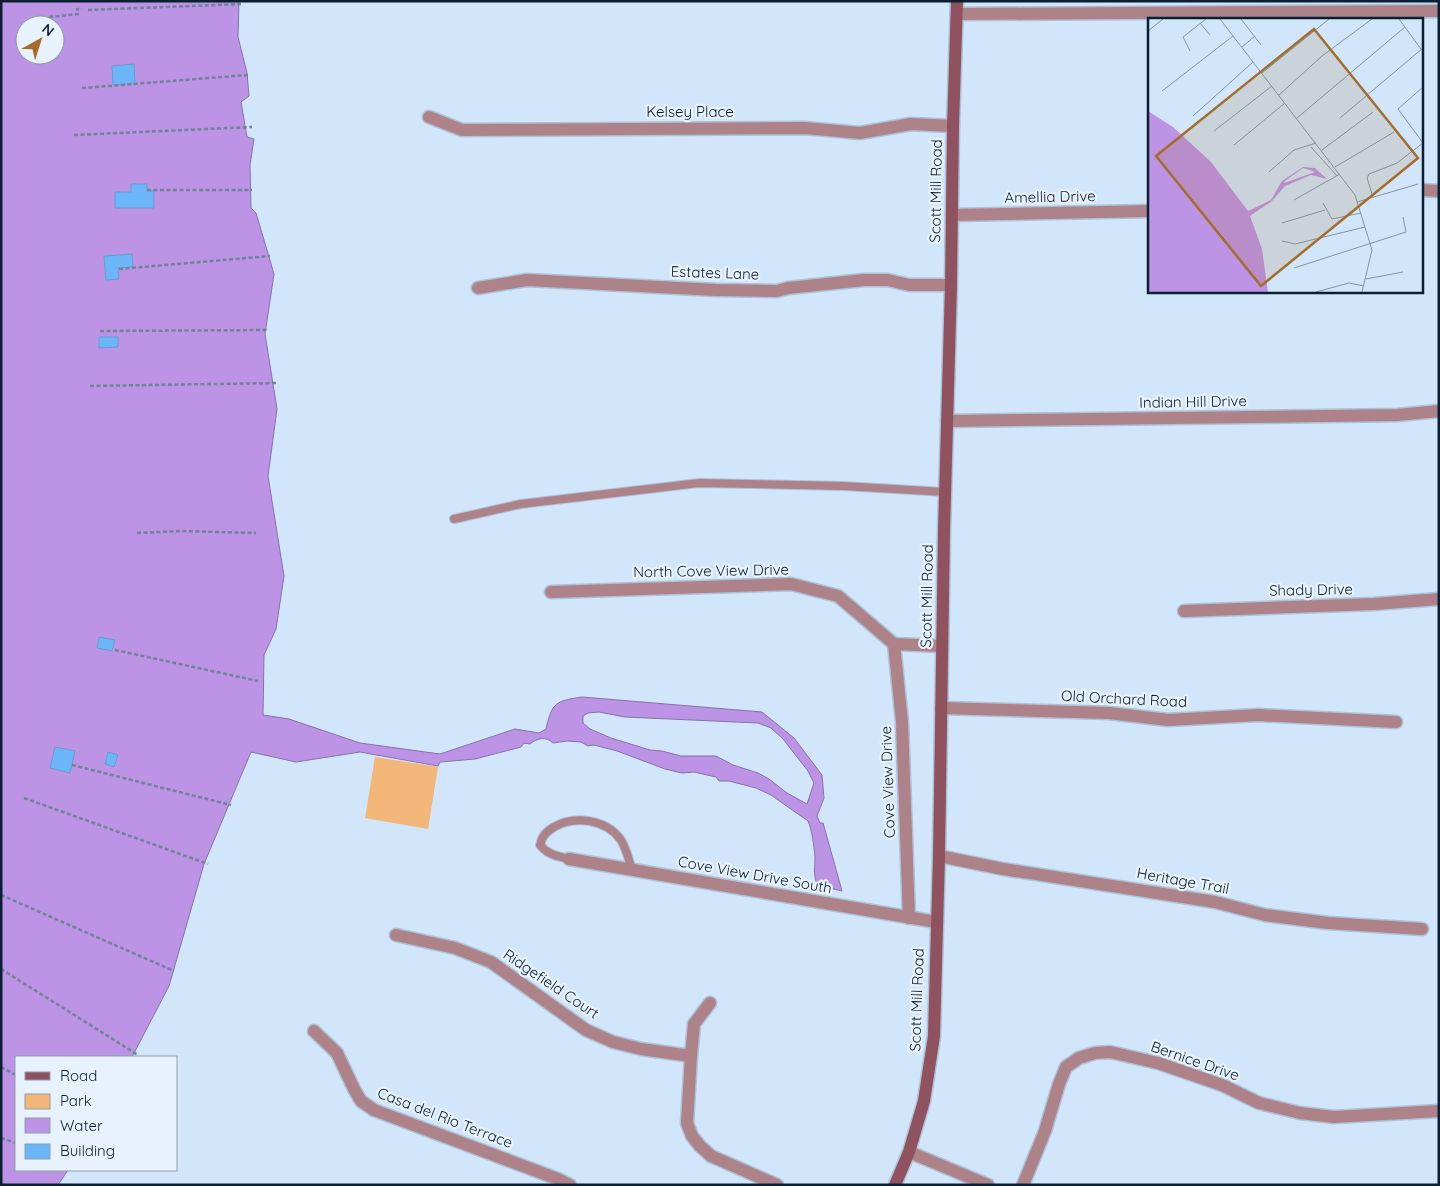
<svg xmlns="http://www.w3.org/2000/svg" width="1440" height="1186" viewBox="0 0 1440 1186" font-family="Quicksand,sans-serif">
  <rect width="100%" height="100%" fill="#d1e6fa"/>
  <polygon fill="#f1b678" points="375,757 438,767 428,829 365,818"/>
  <path fill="#bd93e5" stroke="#8770af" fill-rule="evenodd" d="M1 1H239L238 37 247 73 249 96 241 102 247 137 254 139 250 165 251 208 256 213 274 274 265 334 277 409 268 476 284 576 276 629 264 655 263 715 289 719 360 743 440 754 515 729 539 733 546 729C552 702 556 701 582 697L762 712 794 738 822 775 824 798 817 816 820 823H823L842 891 817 885C813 871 815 869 815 857 814 846 812 830 808 821L771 795 756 788 729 781H719L716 777 694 772 682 773 665 769 617 751 594 745 588 746 581 742 567 741 553 743C546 736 537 738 530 744L524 743 521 747 475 759 440 762 438 766 360 752 296 762 251 752 204 864 169 986 132 1057H16V1170H68L58 1185H1ZM25 25H55V55H25ZM599 712 625 717 758 723 771 728 783 739 808 771 814 783 807 804 787 793 769 779 758 773 733 765 716 756H681L662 751 650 750 611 738 590 729 583 723V716L588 713Z"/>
  <g fill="#6bb6f9" stroke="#6a9cca">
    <polygon points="134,64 135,83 113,85 112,66"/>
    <polygon points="131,184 147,184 147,191 154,191 154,208 115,208 115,192 131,192"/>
    <polygon points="132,254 133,267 118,268 119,279 106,280 104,256"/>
    <polygon points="99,337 118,337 118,347 99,348"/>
    <polygon points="99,637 115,640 112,651 97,648"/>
    <polygon points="55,747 75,751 70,773 50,768"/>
    <polygon points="108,752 118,755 114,767 105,764"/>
  </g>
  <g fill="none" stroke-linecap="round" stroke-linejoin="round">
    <defs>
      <g id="lane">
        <polyline points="454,519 521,504 699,483 843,486 945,492"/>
        <path d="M569 859C557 856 548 855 540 845 542 836 546 832 554 827 575 815 606 819 621 840 626 848 629 860 632 870"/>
      </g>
      <g id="street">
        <polyline points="957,14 1439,11"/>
        <polyline points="429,117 462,130 805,128 860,133 911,124 953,126"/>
        <polyline points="1421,190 1439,191"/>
        <polyline points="952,215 1149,211"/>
        <polyline points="478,288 527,280 716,290 777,291 788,288 864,280 888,280 909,285 951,285"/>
        <polyline points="947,421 1397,415 1439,411"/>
        <polyline points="551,592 791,584 838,596 894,644 942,646"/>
        <polyline points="1184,611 1374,604 1439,599"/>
        <polyline points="894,644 902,722 909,918"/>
        <polyline points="941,708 1109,713 1168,720 1258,715 1396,722"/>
        <polyline points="939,856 1003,869 1215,902 1265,915 1328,923 1422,929"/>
        <polyline points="569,859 936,922"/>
        <polyline points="396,935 455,948 491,962 586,1030 613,1042 641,1049 691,1056"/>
        <polyline points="710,1003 694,1024 691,1056 687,1123 692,1136 700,1146 711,1156 777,1185"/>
        <polyline points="314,1031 337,1053 354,1089 361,1101 374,1110 558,1179 570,1185"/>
        <polyline points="909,1152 988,1185"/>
        <polyline points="1023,1185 1045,1131 1059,1084 1066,1067 1079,1058 1095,1053 1110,1052 1158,1063 1222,1085 1259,1103 1300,1113 1334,1117 1439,1111"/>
      </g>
      <polyline id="secondary" points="895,1185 909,1152 924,1101 934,1036 939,856 944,531 951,285 953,126 957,1"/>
    </defs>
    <use href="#lane" stroke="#adc2d6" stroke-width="10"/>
    <use href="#street" stroke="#adc2d6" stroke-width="15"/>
    <use href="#secondary" stroke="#adc2d6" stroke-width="15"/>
    <g stroke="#6f8497" stroke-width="2.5" stroke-dasharray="4 2.5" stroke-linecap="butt">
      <polyline points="88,10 241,4"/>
      <polyline points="49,17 78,14 77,9 82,9"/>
      <polyline points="82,88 248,75"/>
      <polyline points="74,135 252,127"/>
      <polyline points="147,190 252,190"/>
      <polyline points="119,269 270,256"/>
      <polyline points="100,331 267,330"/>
      <polyline points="90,386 276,383"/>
      <polyline points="137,533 181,531 256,533"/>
      <polyline points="115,650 258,681"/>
      <polyline points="72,765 231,805"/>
      <polyline points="24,798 208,864"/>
      <polyline points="1,895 174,971"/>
      <polyline points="1,969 138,1055"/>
      <polyline points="1,1067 16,1075"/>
      <polyline points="1,1138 16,1143"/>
    </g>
    <use href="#lane" stroke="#ae8289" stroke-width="8"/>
    <use href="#street" stroke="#ae8289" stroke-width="12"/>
    <use href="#secondary" stroke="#91525f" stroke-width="12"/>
  </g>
  <g text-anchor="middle" stroke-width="4.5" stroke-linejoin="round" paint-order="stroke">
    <g font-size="15" fill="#0a1f31" stroke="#e8f2fc">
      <text x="690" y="117">Kelsey Place</text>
      <text transform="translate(936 191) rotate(-89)" y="5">Scott Mill Road</text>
      <text transform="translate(1050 197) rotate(-1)" y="5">Amellia Drive</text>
      <text transform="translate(715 273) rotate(2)" y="5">Estates Lane</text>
      <text transform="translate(1193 402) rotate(-1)" y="5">Indian Hill Drive</text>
      <text transform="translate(711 571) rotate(-1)" y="5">North Cove View Drive</text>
      <text transform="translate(1311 590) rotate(-1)" y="5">Shady Drive</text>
      <text transform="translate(927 596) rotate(-89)" y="5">Scott Mill Road</text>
      <text transform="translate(1124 699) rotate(3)" y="5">Old Orchard Road</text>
      <text transform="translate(888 782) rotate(-92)" y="5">Cove View Drive</text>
      <text transform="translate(755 875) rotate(10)" y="5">Cove View Drive South</text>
      <text transform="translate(1183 881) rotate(10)" y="5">Heritage Trail</text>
      <text transform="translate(551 984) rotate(34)" y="5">Ridgefield Court</text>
      <text transform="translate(917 1000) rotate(-88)" y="5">Scott Mill Road</text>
      <text transform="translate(1195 1061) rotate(19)" y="5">Bernice Drive</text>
      <text transform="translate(445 1118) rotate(21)" y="5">Casa del Rio Terrace</text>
    </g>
  </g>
  <g transform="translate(1148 18)">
    <rect width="275" height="275" fill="#d1e6fa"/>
    <path d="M0 93 25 109 63 144 100 193 123 182 134 163 155 149 167 150 179 161 163 157 137 168 124 183 102 198 114 231 120 274H0ZM155 150 167 154 136 165 137 163Z" fill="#bd93e5" fill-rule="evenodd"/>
    <path fill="none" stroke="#8196aa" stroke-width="1" d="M72 1 207 177 224 232 214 274M93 1 113 27M251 1 273 31M52 5 62 17M0 13 15 1M94 29 107 18M42 33 35 19 58 1M114 55 181 1M14 73 85 18M131 77 174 38 224 1M45 98 105 44M149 100 257 9M192 100 275 30M66 113 124 68M275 125 250 91 275 69M86 127 137 85M163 129 189 158M174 132 225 94M187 149 246 114M121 154 146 132 168 125M225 179 219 160 221 156 249 145 275 125M146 182 192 156M209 184 270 166M175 185 184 201 213 195M134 205 177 192M134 223 147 226 217 209M146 250 258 214 255 199M218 261 255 254M168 274 201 265 216 268"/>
    <path fill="#a56d29" fill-opacity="0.15" stroke="#a56d29" stroke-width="2.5" d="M166 11 270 140 113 268 8 138Z"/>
    <rect width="275" height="275" fill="none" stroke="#0a1f31" stroke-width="2.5"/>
  </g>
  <rect width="1440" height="1186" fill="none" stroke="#0a1f31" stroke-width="5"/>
  <rect x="15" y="1056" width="162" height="115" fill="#e8f2fc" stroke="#8f9eab"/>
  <rect x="25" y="1072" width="25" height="8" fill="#91525f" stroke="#8f9eab"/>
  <text x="60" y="1081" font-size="15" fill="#0a1f31">Road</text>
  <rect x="25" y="1094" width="25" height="15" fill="#f1b678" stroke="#8f9eab"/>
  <text x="60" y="1106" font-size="15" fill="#0a1f31">Park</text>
  <rect x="25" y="1118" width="25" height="15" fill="#bd93e5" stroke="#8f9eab"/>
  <text x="60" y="1131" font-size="15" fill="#0a1f31">Water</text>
  <rect x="25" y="1144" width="25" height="15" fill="#6bb6f9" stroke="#8f9eab"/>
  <text x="60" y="1156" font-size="15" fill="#0a1f31">Building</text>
  <g transform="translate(40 40) rotate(39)"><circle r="24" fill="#e8f2fc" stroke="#8f9eab"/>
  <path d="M0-4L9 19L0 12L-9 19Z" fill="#a56d29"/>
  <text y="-8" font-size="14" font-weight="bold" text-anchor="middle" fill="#0a1f31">N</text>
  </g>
</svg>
